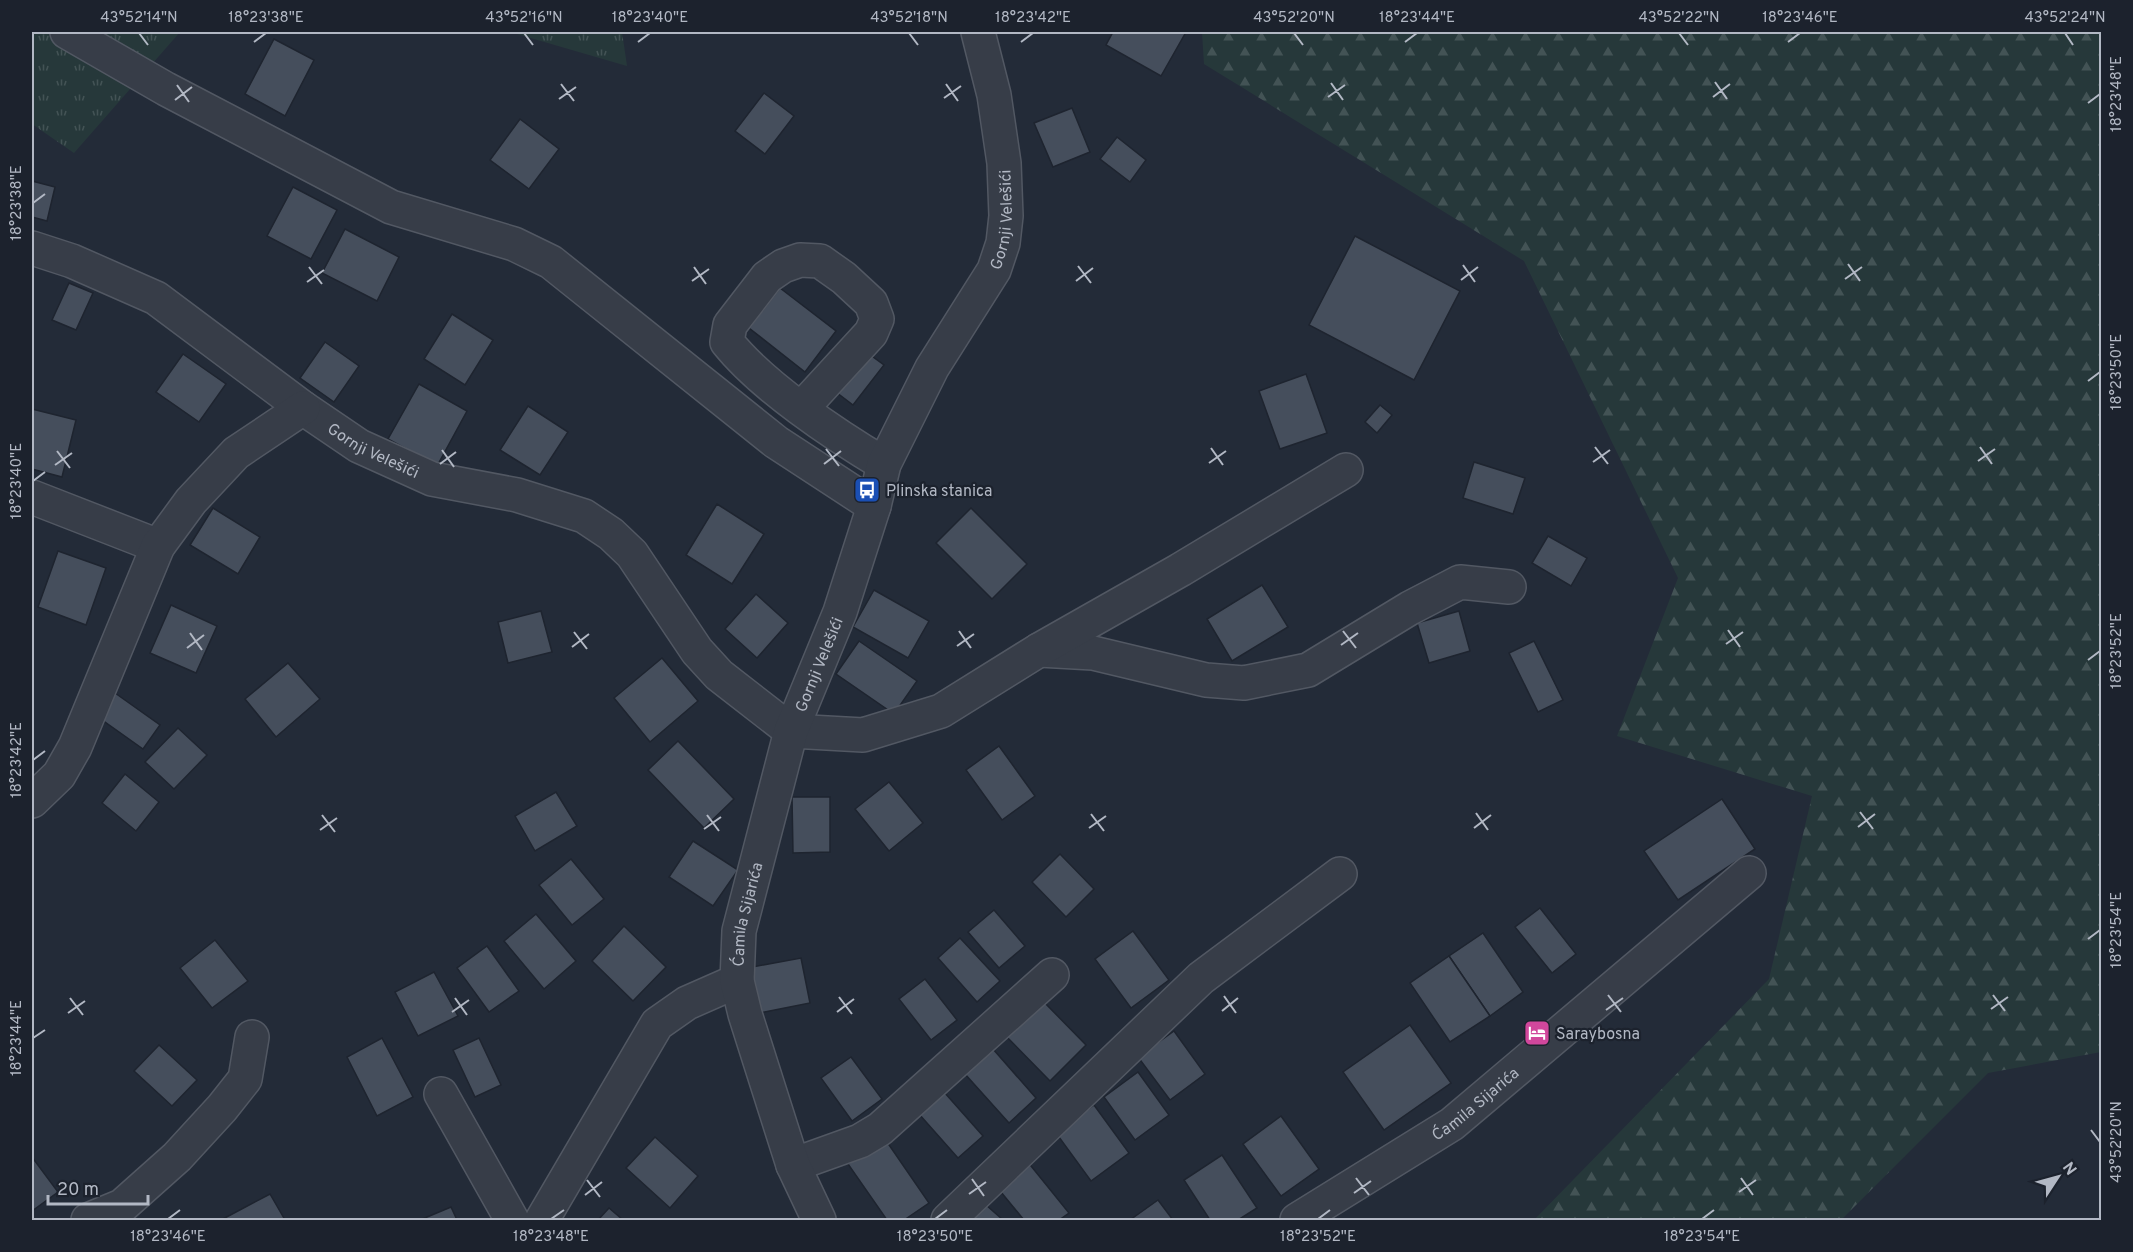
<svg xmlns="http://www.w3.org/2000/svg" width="2133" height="1252" viewBox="0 0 2133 1252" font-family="Overpass,sans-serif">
  <defs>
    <pattern id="grass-tufts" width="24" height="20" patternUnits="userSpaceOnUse" patternTransform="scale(1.5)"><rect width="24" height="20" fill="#26383a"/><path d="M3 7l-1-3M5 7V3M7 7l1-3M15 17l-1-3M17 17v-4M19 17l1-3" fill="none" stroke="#435355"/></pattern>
    <pattern id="forest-firs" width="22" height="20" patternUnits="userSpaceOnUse" patternTransform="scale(1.5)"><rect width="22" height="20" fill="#26383a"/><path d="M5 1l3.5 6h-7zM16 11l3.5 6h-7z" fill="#435355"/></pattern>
  </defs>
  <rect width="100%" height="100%" fill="#232b38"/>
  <g fill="url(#grass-tufts)">
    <polygon points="32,32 180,32 74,153 32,124"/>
    <polygon points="510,32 622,32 627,66"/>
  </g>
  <polygon fill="url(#forest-firs)" points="1202,32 2101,32 2101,1052 1988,1073 1841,1220 1534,1220 1769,979 1812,796 1617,736 1678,578 1524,261 1204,64"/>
  <g fill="#454e5c" stroke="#1e242f" stroke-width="1.5">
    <polygon points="1113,32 1186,32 1161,76 1106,45"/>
    <polygon points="274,39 314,60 285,116 245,94"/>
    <polygon points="764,93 794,116 765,154 735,131"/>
    <polygon points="1072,108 1090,152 1053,167 1034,123"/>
    <polygon points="520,119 559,149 529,189 490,160"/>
    <polygon points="1117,137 1146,160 1130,182 1100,159"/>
    <polygon points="32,181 55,187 47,221 32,217"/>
    <polygon points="293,187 337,210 311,259 267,236"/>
    <polygon points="345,229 399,257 377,301 322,273"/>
    <polygon points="1355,236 1460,291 1414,380 1309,325"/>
    <polygon points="69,283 93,293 76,330 52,320"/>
    <polygon points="780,288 836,331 805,372 749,328"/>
    <polygon points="452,314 493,340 465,385 424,359"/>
    <polygon points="325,342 359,366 334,402 300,378"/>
    <polygon points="862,349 884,365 853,405 832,389"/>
    <polygon points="183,354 226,384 199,422 156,392"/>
    <polygon points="1306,374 1327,433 1280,449 1259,391"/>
    <polygon points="419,384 467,411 437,466 388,439"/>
    <polygon points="1380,405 1392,415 1377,433 1365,422"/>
    <polygon points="528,406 568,432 540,475 500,450"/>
    <polygon points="32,409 76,420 62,477 32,469"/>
    <polygon points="1474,462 1525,478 1513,514 1463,498"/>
    <polygon points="717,504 764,534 732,584 686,555"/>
    <polygon points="213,508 260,537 238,574 190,545"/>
    <polygon points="971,508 1027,564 992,599 936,543"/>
    <polygon points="1548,536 1587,558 1571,586 1532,563"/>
    <polygon points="58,551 106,568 86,625 38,607"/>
    <polygon points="1262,585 1288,627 1232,661 1207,619"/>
    <polygon points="874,590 929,621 908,658 853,627"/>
    <polygon points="756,594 788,623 757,658 725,629"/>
    <polygon points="171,605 217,626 196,673 150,653"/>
    <polygon points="541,611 552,652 508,663 498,622"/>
    <polygon points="1459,611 1470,651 1429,663 1417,623"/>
    <polygon points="859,641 917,681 894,714 836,674"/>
    <polygon points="1534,641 1563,700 1538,712 1509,653"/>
    <polygon points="662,658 698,701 650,742 614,698"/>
    <polygon points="288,663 320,699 276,737 245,699"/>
    <polygon points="115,693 160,725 143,749 98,717"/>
    <polygon points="178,728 207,755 174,789 145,762"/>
    <polygon points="678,741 734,799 704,828 648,770"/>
    <polygon points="999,746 1035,796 1002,820 966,770"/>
    <polygon points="125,774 159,802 136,831 102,803"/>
    <polygon points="889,782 923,823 889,851 855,809"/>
    <polygon points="556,792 577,826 535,851 515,816"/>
    <polygon points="792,797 830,797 830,852 793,853"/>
    <polygon points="1722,799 1755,849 1678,900 1644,851"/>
    <polygon points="693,841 738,870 713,906 669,877"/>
    <polygon points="1060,854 1094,889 1066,917 1032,882"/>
    <polygon points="571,859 604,899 572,925 539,885"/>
    <polygon points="1540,908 1576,954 1552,973 1515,927"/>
    <polygon points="994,910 1025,946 999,968 968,932"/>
    <polygon points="536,914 576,961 544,989 504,941"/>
    <polygon points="624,926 666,967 633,1001 592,961"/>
    <polygon points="1133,931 1169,980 1131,1008 1095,959"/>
    <polygon points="1483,933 1523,992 1490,1016 1449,956"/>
    <polygon points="960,938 1000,981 977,1002 938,958"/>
    <polygon points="215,940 248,981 212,1008 180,968"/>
    <polygon points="487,946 519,991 489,1012 457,968"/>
    <polygon points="1449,956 1490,1016 1450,1042 1410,983"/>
    <polygon points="801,958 810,1003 755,1014 747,968"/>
    <polygon points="434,972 458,1016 418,1036 395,992"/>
    <polygon points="925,979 957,1020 931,1040 899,999"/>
    <polygon points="1042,1000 1086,1045 1050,1081 1005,1035"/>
    <polygon points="1410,1025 1451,1083 1384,1130 1343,1072"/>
    <polygon points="1174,1031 1205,1074 1170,1100 1138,1057"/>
    <polygon points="382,1038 413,1097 377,1116 347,1057"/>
    <polygon points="479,1038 501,1085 475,1097 453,1050"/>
    <polygon points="159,1045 197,1080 172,1106 134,1071"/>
    <polygon points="993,1049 1036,1098 1009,1123 965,1074"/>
    <polygon points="851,1057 882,1099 852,1121 821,1078"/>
    <polygon points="1138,1072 1169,1115 1135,1140 1104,1097"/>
    <polygon points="944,1092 983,1136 958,1158 919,1114"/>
    <polygon points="1094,1105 1129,1153 1091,1181 1056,1133"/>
    <polygon points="1281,1116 1319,1169 1281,1196 1243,1144"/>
    <polygon points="655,1137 698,1176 670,1208 626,1168"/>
    <polygon points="885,1139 929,1203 904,1220 887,1220 848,1164"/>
    <polygon points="1222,1155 1257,1208 1238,1220 1210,1220 1184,1180"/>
    <polygon points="32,1157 58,1192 32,1211"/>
    <polygon points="1027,1161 1069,1213 1059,1220 1024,1220 996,1186"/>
    <polygon points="270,1194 285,1220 221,1220"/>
    <polygon points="1158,1200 1173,1220 1130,1220"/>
    <polygon points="986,1205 1003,1220 970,1220"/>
    <polygon points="451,1207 457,1220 420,1220"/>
    <polygon points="609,1208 623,1220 598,1220"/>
  </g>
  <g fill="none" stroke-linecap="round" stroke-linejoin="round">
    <defs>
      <g id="minor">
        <polyline points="67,32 166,89 391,207 514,244 551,262 776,442 874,506"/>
        <path id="s1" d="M32 248 72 261 156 298 303 408 359 446 432 479 517 495 584 516 611 534 632 554 697 651 719 675 791 731"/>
        <path d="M802 408 871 333 877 319 871 303 844 278 820 261 800 260 783 266 767 277 730 325 727 342C762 386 835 435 884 464"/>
        <polyline points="32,497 158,546"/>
        <polyline points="1039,650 1093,653 1206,680 1244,683 1308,670 1410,608 1460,582 1509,587"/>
        <polyline points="791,731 863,735 941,711 1039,650 1180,570 1346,470"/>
        <polyline points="32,801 59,775 75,747 158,546 191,501 236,453 303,408"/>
        <polyline points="441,1094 512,1220"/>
        <polyline points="793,1165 860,1141 880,1129 1052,975"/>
        <polyline points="88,1220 122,1206 177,1157 222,1108 245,1079 252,1037"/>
        <polyline points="542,1220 657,1024 687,1003 737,981"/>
        <path id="s2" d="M819 1220 793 1165 745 1014 737 981 739 931 791 731 840 612 874 506 884 464 932 368 994 270 1003 243 1006 216 1004 163 994 95 978 32"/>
        <polyline points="948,1220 1201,978 1340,874"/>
        <path id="s3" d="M1297 1220 1452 1124 1749 873"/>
      </g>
    </defs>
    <use href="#minor" stroke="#525863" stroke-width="36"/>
    <use href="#minor" stroke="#373d48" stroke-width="33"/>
  </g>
  <path fill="none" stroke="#b2b8c4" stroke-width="2" d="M139 33 148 45M524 33 533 45M909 33 918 45M1294 33 1303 45M1679 33 1688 45M2065 33 2073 45M254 42 266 33M638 42 650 33M1021 42 1033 33M1405 42 1417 33M1788 42 1800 33M1715 82 1727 99M1331 83 1343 100M561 84 574 101M946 84 958 101M177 85 189 102M1328 97 1345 85M1713 97 1730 84M944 98 961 86M559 99 576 87M175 100 192 87M2088 103 2100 94M33 203 45 194M1848 264 1860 281M1463 265 1475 282M1078 266 1091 283M309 267 322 284M694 267 706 284M1845 279 1862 267M1461 280 1478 267M692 281 709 269M1076 281 1093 268M307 282 324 270M2088 381 2100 372M1595 447 1608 464M1980 447 1992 464M1211 448 1223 465M826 449 839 466M442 450 454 467M57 451 70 468M1978 461 1995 449M1593 462 1610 450M1209 463 1226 451M440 464 456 452M824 464 841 451M55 465 72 453M33 481 45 472M1728 630 1740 647M959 631 971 648M1343 631 1356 648M574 632 587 649M190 633 202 650M1726 644 1743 632M1341 645 1358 633M957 646 974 634M572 647 589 634M187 648 204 635M2088 660 2100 651M33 760 45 751M1860 812 1873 829M1476 813 1488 830M1091 814 1104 831M322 815 335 832M707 815 719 831M1858 827 1875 814M1089 828 1106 816M1474 828 1491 815M704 829 721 817M320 830 337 818M2088 939 2100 930M1608 995 1621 1012M1993 995 2005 1011M1224 996 1236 1013M839 997 852 1014M70 998 83 1015M455 998 467 1015M1991 1009 2008 997M1606 1010 1623 998M1222 1011 1238 998M452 1012 469 1000M837 1012 854 999M68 1013 85 1001M33 1038 45 1030M2091 1130 2100 1142M1356 1178 1369 1195M1741 1178 1753 1195M972 1179 984 1196M587 1180 600 1197M1739 1192 1756 1180M1354 1193 1371 1181M969 1194 986 1182M585 1195 602 1182M168 1219 180 1210M551 1219 564 1210M935 1219 947 1210M1318 1219 1330 1210M1702 1219 1714 1210"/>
  <defs>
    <symbol id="bus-square" viewBox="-11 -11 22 22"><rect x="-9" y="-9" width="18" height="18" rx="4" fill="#1a4fb4" stroke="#1c222d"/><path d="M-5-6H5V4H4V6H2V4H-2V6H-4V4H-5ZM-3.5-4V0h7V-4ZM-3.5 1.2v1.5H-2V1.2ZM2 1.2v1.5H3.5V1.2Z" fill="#fff"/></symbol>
    <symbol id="hotel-square" viewBox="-11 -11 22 22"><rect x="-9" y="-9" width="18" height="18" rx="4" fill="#d1479c" stroke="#1c222d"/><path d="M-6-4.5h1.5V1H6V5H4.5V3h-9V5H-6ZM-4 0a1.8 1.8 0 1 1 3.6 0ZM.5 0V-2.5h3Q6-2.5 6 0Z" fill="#fff"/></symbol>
  </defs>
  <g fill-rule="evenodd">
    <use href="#bus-square" x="852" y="475" width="30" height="30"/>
    <use href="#hotel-square" x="1522" y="1018" width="30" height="30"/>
  </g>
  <g text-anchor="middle" stroke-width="4.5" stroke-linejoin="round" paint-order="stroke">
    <g font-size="16" fill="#b2b8c4" stroke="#1c222d">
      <text dy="6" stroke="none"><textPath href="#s2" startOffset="1068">Gornji Velešići</textPath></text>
      <text dy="6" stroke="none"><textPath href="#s1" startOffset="400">Gornji Velešići</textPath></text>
      <text dy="6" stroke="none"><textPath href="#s2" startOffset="582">Gornji Velešići</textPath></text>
      <text dy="6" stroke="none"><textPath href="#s2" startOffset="321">Ćamila Sijarića</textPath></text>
      <text dy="6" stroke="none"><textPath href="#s3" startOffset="213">Ćamila Sijarića</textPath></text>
    </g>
    <g font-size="16" fill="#b2b8c4" stroke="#1c222d" text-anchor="start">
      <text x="886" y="496">Plinska stanica</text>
      <text x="1556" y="1039">Saraybosna</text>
    </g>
  </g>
  <rect width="2133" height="1252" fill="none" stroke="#1c222d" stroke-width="66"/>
  <g transform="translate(2058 1177) rotate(54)" stroke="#1c222d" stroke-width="4.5" paint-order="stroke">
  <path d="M0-4.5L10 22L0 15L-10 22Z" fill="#b2b8c4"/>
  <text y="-9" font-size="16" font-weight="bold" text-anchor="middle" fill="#b2b8c4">N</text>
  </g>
  <path d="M48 1195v9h100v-9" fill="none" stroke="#b2b8c4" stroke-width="3"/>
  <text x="57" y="1195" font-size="18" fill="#b2b8c4" stroke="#1c222d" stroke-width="4.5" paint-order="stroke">20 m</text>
  <rect x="33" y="33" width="2067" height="1186" fill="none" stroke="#b2b8c4" stroke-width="2"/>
  <g font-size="15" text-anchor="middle" fill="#b2b8c4">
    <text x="139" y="22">43°52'14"N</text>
    <text x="266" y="22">18°23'38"E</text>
    <text x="524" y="22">43°52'16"N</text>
    <text x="650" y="22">18°23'40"E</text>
    <text x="909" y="22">43°52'18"N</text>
    <text x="1033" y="22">18°23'42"E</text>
    <text x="1294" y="22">43°52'20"N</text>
    <text x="1417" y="22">18°23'44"E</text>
    <text x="1679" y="22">43°52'22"N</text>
    <text x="1800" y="22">18°23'46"E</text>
    <text x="2065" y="22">43°52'24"N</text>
    <text transform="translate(2116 94) rotate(-90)" y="5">18°23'48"E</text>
    <text transform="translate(16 203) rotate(-90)" y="5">18°23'38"E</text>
    <text transform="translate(2116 372) rotate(-90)" y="5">18°23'50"E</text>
    <text transform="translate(16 481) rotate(-90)" y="5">18°23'40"E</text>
    <text transform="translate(2116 651) rotate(-90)" y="5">18°23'52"E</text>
    <text transform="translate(16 760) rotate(-90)" y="5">18°23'42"E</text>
    <text transform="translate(2116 930) rotate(-90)" y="5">18°23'54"E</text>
    <text transform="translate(16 1038) rotate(-90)" y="5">18°23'44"E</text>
    <text transform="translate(2116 1142) rotate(-90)" y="5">43°52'20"N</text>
    <text x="168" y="1241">18°23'46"E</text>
    <text x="551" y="1241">18°23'48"E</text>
    <text x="935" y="1241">18°23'50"E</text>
    <text x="1318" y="1241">18°23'52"E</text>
    <text x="1702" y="1241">18°23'54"E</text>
  </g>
</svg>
